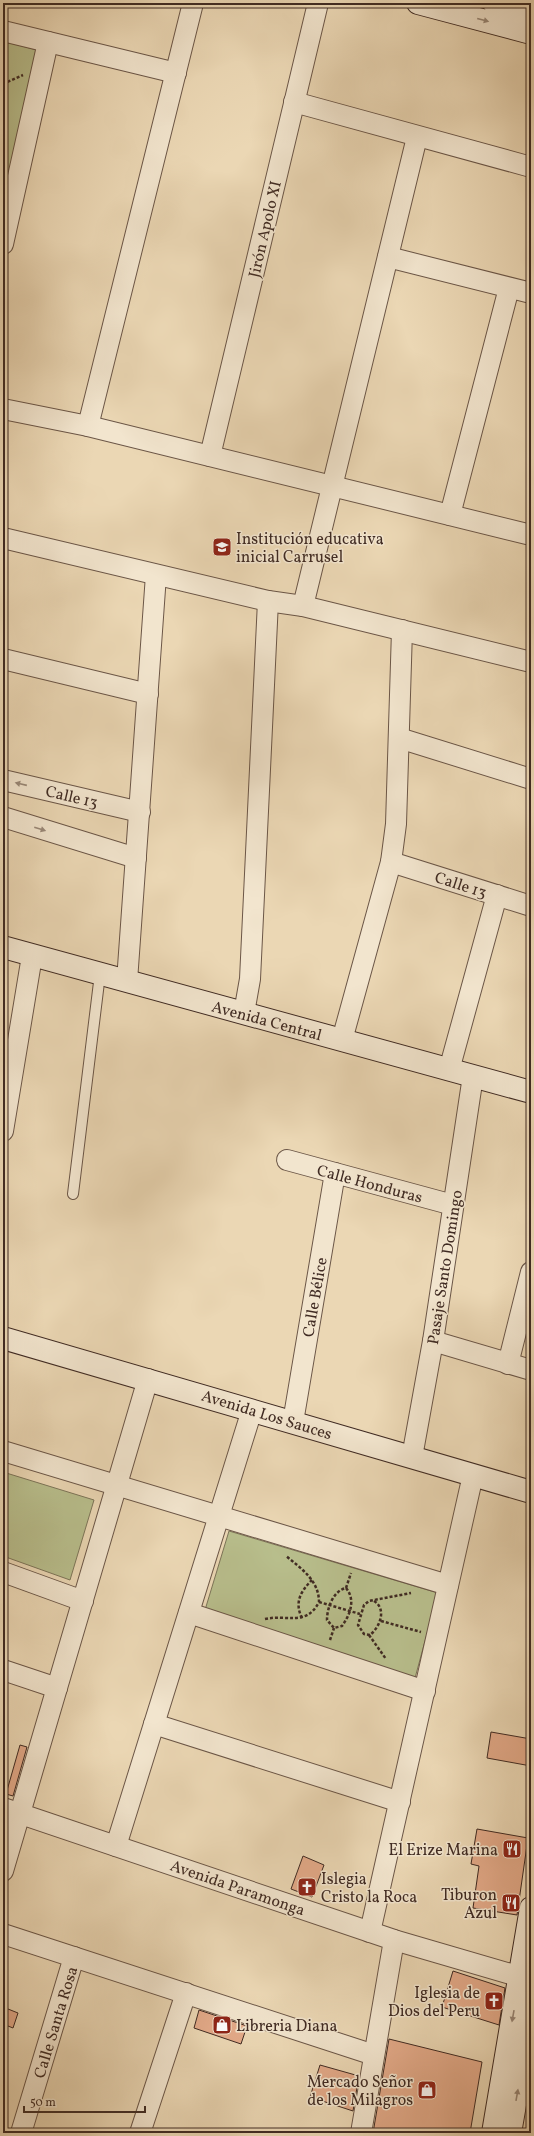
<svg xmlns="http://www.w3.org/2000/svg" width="534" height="2136" viewBox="0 0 534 2136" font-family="Vollkorn,serif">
  <rect width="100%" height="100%" fill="#ebd7b4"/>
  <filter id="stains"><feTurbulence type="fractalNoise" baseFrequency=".005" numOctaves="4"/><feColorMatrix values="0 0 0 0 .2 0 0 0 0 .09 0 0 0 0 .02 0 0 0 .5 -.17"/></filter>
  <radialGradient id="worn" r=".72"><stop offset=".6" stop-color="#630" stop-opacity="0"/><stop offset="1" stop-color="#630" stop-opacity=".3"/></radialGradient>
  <g fill="#b8be8c" stroke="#7c7458">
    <polygon points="3,41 37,50 3,207"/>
    <polygon points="3,1472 94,1500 70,1580 3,1556"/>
    <polygon points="229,1531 438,1593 415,1678 205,1610"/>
  </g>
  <g fill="#e3aa89" stroke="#402b23">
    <polygon points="491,1732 531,1739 531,1766 487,1758"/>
    <polygon points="20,1745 27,1747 13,1796 6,1794"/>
    <polygon points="477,1829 528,1838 517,1915 473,1908 479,1866 471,1864"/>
    <polygon points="303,1856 324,1865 312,1897 291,1889"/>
    <polygon points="453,1971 505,1988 499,2025 442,2007"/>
    <polygon points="3,2007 18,2013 13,2028 3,2024"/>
    <polygon points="199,2010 247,2026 241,2044 194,2028"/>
    <polygon points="389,2039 482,2062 470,2133 373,2133"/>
    <polygon points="320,2065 359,2076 353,2111 310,2097"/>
  </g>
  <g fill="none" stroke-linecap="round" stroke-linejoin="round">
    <defs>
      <polyline id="lane" points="73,1194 100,974"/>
      <g id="street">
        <polyline points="3,31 176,73"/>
        <polyline points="294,102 531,167"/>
        <polyline points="3,244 48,42"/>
        <polyline points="388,257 531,293"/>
        <polyline points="3,409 88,426 531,535"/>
        <polyline points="88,426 193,3"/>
        <polyline points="210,456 318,3"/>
        <polyline points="450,515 509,288"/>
        <polyline points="3,538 268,601 303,606 531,662"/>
        <polyline points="303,606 417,137"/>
        <polyline points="3,659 148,694"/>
        <polyline points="399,738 531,779"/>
        <polyline points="3,780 140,812"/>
        <polyline points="3,817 136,858"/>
        <polyline points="391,862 531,906"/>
        <polyline points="127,981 156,575"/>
        <polyline points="244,1013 250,979 268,601"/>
        <polyline points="342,1040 391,862 396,824 402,630"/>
        <polyline points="449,1070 497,895"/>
        <polyline points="3,1131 32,956"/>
        <polyline points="287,1160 453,1205"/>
        <polyline points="433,1341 531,1370"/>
        <polyline points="508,1364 531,1272"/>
        <polyline points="293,1422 335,1173"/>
        <polyline points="3,1451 448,1585"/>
        <polyline points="412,1457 433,1341 473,1076"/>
        <polyline points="3,1572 83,1601"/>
        <polyline points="189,1613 425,1691"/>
        <polyline points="3,1670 57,1688"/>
        <polyline points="154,1724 400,1802"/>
        <polyline points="3,1808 394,1940 531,1980"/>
        <polyline points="116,1846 252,1410"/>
        <polyline points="3,1871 148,1379"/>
        <polyline points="370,1932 473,1475"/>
        <polyline points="3,1934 374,2055"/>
        <polyline points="21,2133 74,1957"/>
        <polyline points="140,2133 186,1993"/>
        <polyline points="361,2133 394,1940"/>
      </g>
      <g id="secondary">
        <polyline points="418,3 531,33"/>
        <polyline points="494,3 531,12"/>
        <polyline points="3,947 531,1092"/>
        <polyline points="3,1338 531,1492"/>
        <polyline points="493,2133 531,1908"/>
        <polyline points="510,2133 531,2013"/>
      </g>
    </defs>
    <use href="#lane" stroke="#6b5647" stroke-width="12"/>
    <use href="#street" stroke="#6b5647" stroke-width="22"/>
    <use href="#secondary" stroke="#402b23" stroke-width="24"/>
    <g stroke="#402b23" stroke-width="2.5" stroke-dasharray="3 2" stroke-linecap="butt">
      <polyline points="3,84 23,75"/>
      <path d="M346 1588C356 1600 350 1615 342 1626L334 1628 327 1620C327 1608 333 1591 346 1588Z"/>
      <polyline points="346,1588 351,1573"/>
      <path d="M374 1601C387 1609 380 1627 370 1635L364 1634 358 1625 364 1605 369 1601 411 1593"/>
      <polyline points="319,1602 360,1614"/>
      <path d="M302 1618C294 1602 301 1591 312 1580"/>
      <path d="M265 1619C287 1614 306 1627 319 1602 319 1581 302 1569 286 1556"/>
      <polyline points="381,1621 421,1632"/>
      <polyline points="369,1635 386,1659"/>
      <polyline points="330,1640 334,1628"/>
    </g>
    <use href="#lane" stroke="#f2e5ce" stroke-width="10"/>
    <use href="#street" stroke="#f2e5ce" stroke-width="20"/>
    <use href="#secondary" stroke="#f2e5ce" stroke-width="22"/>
  </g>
  <defs><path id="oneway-solid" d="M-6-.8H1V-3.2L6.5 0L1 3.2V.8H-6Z"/></defs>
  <g fill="#998878">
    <use href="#oneway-solid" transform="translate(483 20) rotate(15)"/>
    <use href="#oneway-solid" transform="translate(21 784) rotate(-167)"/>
    <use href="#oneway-solid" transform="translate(40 829) rotate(17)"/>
    <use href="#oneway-solid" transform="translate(513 2016) rotate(100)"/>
    <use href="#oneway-solid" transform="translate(517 2095) rotate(-80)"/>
  </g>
  <defs>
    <symbol id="school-square" viewBox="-11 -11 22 22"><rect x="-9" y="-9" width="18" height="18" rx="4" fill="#8f2418" stroke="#f2e5ce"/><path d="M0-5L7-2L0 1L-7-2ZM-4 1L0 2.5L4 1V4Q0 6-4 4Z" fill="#fff"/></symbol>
    <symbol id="restaurant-square" viewBox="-11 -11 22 22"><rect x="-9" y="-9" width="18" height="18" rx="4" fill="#8f2418" stroke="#f2e5ce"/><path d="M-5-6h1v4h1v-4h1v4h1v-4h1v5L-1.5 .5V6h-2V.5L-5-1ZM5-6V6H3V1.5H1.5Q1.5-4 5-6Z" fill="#fff"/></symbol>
    <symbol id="church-square" viewBox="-11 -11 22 22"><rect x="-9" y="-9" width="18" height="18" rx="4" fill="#8f2418" stroke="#f2e5ce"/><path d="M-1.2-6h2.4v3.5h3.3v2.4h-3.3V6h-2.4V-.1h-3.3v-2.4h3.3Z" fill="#fff"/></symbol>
    <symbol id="shop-square" viewBox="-11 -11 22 22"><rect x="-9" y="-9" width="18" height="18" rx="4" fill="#8f2418" stroke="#f2e5ce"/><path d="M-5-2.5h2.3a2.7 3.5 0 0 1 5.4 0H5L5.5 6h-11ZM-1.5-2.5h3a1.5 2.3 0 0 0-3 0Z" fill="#fff"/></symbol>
  </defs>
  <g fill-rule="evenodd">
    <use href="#school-square" x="211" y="536" width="22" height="22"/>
    <use href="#restaurant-square" x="501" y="1838" width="22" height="22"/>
    <use href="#church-square" x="296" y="1876" width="22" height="22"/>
    <use href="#restaurant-square" x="500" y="1892" width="22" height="22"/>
    <use href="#church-square" x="483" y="1990" width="22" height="22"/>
    <use href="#shop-square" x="211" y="2014" width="22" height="22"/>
    <use href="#shop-square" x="416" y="2079" width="22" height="22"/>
  </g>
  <g text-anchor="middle" stroke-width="3" stroke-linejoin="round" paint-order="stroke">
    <g font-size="16" fill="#402b23" stroke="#f2e5ce">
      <text transform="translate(264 229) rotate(-77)" y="6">Jirón Apolo XI</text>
      <text transform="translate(72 796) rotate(13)" y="6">Calle 13</text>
      <text transform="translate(461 884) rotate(18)" y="6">Calle 13</text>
      <text transform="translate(267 1020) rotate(15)" y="6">Avenida Central</text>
      <text transform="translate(370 1183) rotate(15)" y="6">Calle Honduras</text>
      <text transform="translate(444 1267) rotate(-81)" y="6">Pasaje Santo Domingo</text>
      <text transform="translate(314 1297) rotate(-80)" y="6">Calle Bélice</text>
      <text transform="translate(267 1414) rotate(17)" y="6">Avenida Los Sauces</text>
      <text transform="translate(238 1887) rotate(19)" y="6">Avenida Paramonga</text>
      <text transform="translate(55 2022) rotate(-73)" y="6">Calle Santa Rosa</text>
    </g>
    <g font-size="16" fill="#402b23" stroke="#f2e5ce" text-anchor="end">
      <text x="236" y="544" text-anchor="start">Institución educativa<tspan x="236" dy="18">inicial Carrusel</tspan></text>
      <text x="498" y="1855">El Erize Marina</text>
      <text x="321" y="1884" text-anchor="start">Islegia<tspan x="321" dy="18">Cristo la Roca</tspan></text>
      <text x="497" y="1900">Tiburon<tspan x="497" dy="18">Azul</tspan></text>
      <text x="480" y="1998">Iglesia de<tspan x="480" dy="18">Dios del Peru</tspan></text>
      <text x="236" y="2031" text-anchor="start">Libreria Diana</text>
      <text x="413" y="2087">Mercado Señor<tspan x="413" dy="18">de los Milagros</tspan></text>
    </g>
  </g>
  <rect width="534" height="2136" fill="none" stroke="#ebd7b4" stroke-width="16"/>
  <rect x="4" y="4" width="526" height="2128" fill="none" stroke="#402b23" stroke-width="2"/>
  <rect x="8" y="8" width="518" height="2120" fill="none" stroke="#402b23"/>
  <path d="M24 2106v6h121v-6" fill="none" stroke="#402b23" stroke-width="2"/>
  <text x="30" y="2106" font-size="12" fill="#402b23" stroke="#f2e5ce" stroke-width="3" paint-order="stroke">50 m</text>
  <rect width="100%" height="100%" filter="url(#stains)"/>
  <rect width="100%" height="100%" fill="url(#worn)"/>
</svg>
